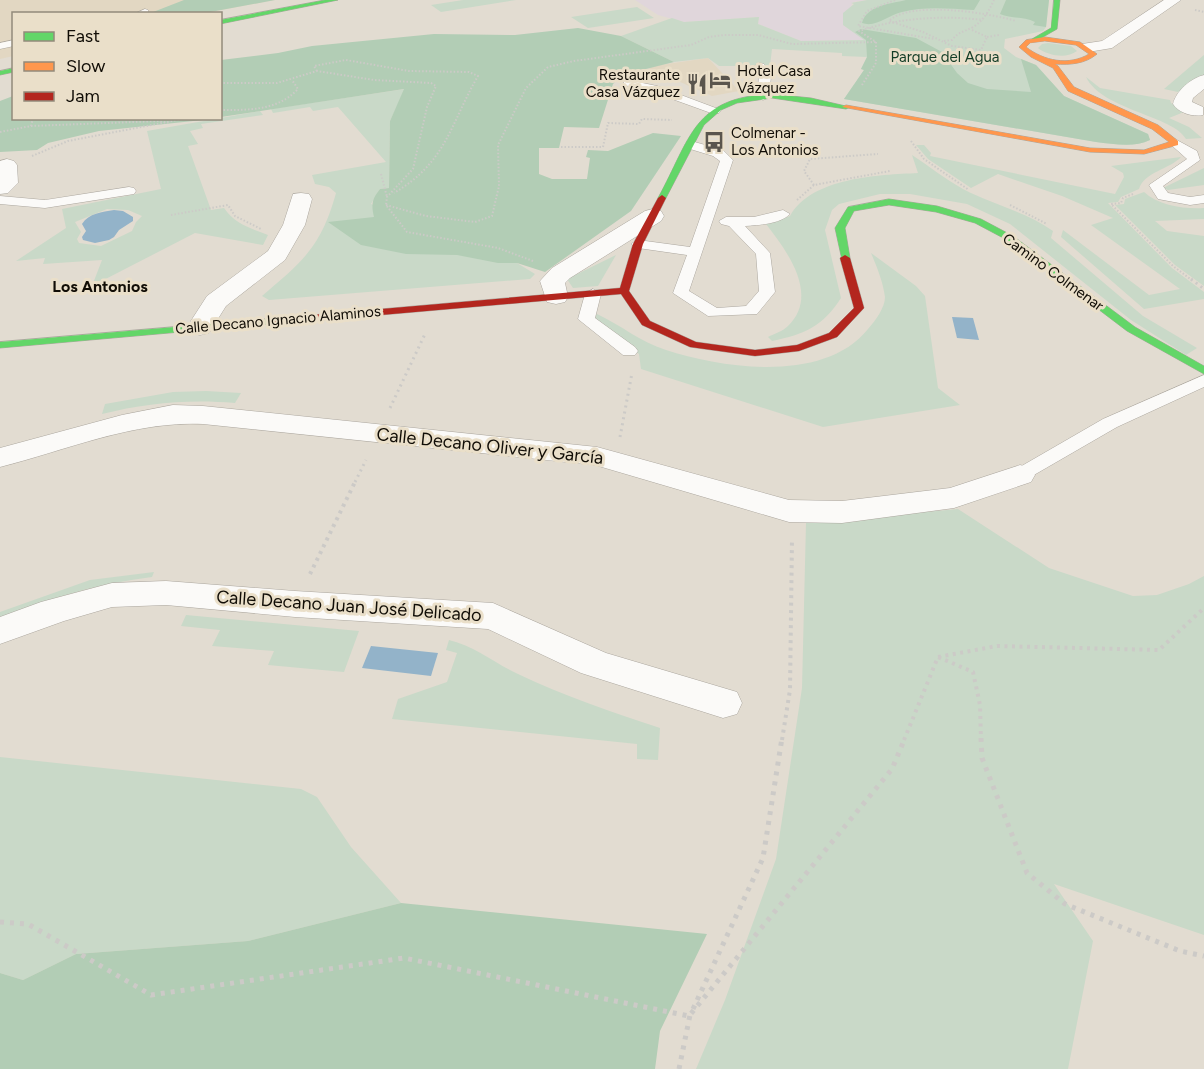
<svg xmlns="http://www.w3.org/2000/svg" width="1204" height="1069" viewBox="0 0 1204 1069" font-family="Figtree,sans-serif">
  <rect width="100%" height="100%" fill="#e2dcd1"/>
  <g fill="#e2d7c2">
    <polygon points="0,0 275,0 205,13 14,14 13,56 0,59"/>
    <polygon points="708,58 739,91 712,96 646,67"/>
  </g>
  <polygon fill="#e0d6db" points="635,0 867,0 853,2 843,25 866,40 801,41 758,24 759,17 684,22 658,15"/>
  <g fill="#c9d9c8" fill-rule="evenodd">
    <polygon points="463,0 516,0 441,12 431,5"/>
    <path d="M867 0H1049L1046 27 1043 31 1005 39 1004 48 1016 57 1036 65 1064 96 1148 134 1150 140C1134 148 1114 144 1096 142L844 99 864 70 861 69 867 57 842 56V53L772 49 770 66H719L708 58 674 62 621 36 672 18 684 22 759 17 758 24 801 41 864 40 843 25V13L854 4 851 3Z"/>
    <polygon points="637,7 654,18 588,28 571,17"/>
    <path d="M1048 43 1071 46 1077 51C1067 59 1048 56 1038 48L1042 44Z"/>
    <polygon points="1204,55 1204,76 1178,92 1164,89"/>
    <path d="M1086 77 1100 88 1170 100 1171 103 1184 112 1169 118 1189 127 1202 138 1186 139C1174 116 1102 110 1086 77Z"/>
    <path d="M405 89 390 121 389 188 380 189 371 204 517 263 535 274 530 279 269 300 262 296C303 261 321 247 336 193L329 187 315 184 312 175 386 162 338 107 313 111 310 107 273 113 271 109Z"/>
    <path d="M260 111 263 115 201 124 203 128 190 131 198 144 188 146 211 210 224 208C235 224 250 228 268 235L263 245 195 233 92 286 102 260 43 264 45 258 16 261 66 228 62 209 161 189 147 131ZM107 209 128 210 142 216 136 222 132 231 101 246 79 243 77 239 81 232 75 222Z"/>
    <path d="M916 145H924L931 153 930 156 1115 194 1124 177 1123 173 1111 166 1181 157C1170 169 1144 172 1139 189L1121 197 1118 202 1108 203 1172 268 1204 292V299L1144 309 1061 237 1063 230 1149 295 1180 289 1091 225 1113 218 1062 196 998 174 971 188 928 159Z"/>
    <path d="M912 155C929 166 945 179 963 189 993 205 1025 211 1053 231L1051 238 1143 316 1197 348 1186 355 1131 320 1010 224 967 204 910 194H880L839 204 832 210 825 230 841 298C822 327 805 334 772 341L768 337C774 334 783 331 788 326 820 295 787 251 766 224L790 216C812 177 879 175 918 173Z"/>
    <polygon points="1204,168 1204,185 1168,190 1163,188"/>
    <path d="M1144 192C1159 206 1184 209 1204 208V219L1155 221 1167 231 1204 236V286L1175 265 1115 205 1124 204 1125 199Z"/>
    <path d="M871 253 916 286 925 296 938 388 960 405 823 427 641 369 639 354 593 319 597 314C621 325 640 342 666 350 724 369 825 383 868 329 875 321 885 308 885 297 883 282 877 267 871 253Z"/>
    <polygon points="616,255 598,286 573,288 567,279"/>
    <path d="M206 391 241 393 235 403C189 399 146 403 102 414L105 404 173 392Z"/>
    <polygon points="958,509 1049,568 1133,596 1157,595 1189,584 1204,576 1204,935 1054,884 1093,941 1068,1069 696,1069 725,1000 776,859 802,688 806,523"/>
    <path d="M154 572 152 577C96 584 52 598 0 618V612L90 580Z"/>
    <polygon points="186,615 359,631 344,672 268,665 274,651 212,646 220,630 181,626"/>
    <path d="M449 640C475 646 494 663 518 674 564 696 612 712 660 728L658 760 637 759V744L392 719 398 699 447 682 457 653 446 650Z"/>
    <polygon points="0,757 301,789 317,797 351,847 401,903 248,941 76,954 23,980 0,973"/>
  </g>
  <g fill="#b2cdb5">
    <polygon points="184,0 275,0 205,13 148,14"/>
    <path d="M906 0H980L974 10C950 9 926 6 902 12 888 15 876 28 862 23 867 5 890 4 906 0Z"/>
    <path d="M1006 0H1049L1046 27 1033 25 1035 22C1023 16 1011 19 1000 14Z"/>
    <path d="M578 28 621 36 674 62 622 75 613 84 599 128 564 127 559 148H539V174L552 179H587L590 158 586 157 588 150 608 151 653 133 681 136 631 211 545 272 517 263H498L457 255 406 254 361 245 328 222 374 217C371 204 372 199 380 189L389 188 390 121 404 89 221 117V60L278 53 312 46 434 34 515 35Z"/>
    <path d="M861 29 916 38 942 52 957 73 968 83 987 89 1031 92 1021 59 1036 65 1064 96 1148 134 1150 140C1134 148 1114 144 1096 142L844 99 864 70 861 69 867 57 866 40 855 32Z"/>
    <polygon points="13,96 14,118 212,119 99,131 48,143 37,150 0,152 0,101"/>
    <polygon points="401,903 707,934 660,1031 655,1069 0,1069 0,973 23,980 76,954 248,941"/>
  </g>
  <g fill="#93b3c9">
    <path d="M114 210 123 211 133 217V221L119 230 114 237 109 240 95 243 83 240 82 237 86 231 82 224C89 213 102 212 114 210Z"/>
    <polygon points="952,317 973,318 979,340 957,338"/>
    <polygon points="371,646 438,653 431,676 362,668"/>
  </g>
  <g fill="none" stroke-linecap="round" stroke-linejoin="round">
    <defs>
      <g id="lane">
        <polygon points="145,9 148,10 149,14 134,14"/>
        <polygon points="14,40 14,46 0,49 0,43"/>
        <polygon points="760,63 764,64 771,76 769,97 763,100 757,97 759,76 755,66"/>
        <polygon points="628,80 657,86 721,110 719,113 711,113 650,91 624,85 624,81"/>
        <polygon points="1175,139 1197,151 1200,160 1163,186 1168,193 1190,197 1204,195 1204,203 1190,205 1158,199 1149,185 1187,159 1169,143"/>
        <path d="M691 141 723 150 733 160 689 291 717 308 746 306 759 291 756 254 729 226 721 224 719 221 726 217H754L783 210 790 214C780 224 759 225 745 226L770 253 775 292 757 314 708 316 673 293 687 255 638 248 631 244 638 240 690 247 720 161 713 156 687 148 685 145 687 142Z"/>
        <polygon points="129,187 134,188 136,191 134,194 45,208 0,204 0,196 45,200"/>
        <polygon points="593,289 601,294 595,318 635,347 638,351 635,355 623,355 578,319 585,294"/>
        <polygon points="1204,375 1204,387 1117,427 1027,479 1020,481 1013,479 1010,475 1013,471 1103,419"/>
      </g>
      <g id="street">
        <polygon points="1164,0 1181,0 1112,48 1088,52 1080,47 1082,44 1102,41"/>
        <path d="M1204 75V89L1193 98 1192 102 1203 107V115C1192 117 1179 113 1173 104 1176 91 1191 78 1204 75Z"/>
        <polygon points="7,159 14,161 17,165 18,183 8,193 0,194 0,161"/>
        <polygon points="301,193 309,194 312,199 305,225 285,260 226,306 209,333 200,335 191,333 187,327 207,296 268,251 283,225 293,194"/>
        <polygon points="653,209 661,211 664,216 661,221 570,278 565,283 568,297 565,302 556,304 547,302 540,281 552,268 645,211"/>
        <path d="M173 405 203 406 597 447 789 500 842 501 950 488 1020 465 1031 468 1035 475 1031 482 954 508 842 523 789 522 595 465 203 424C133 421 67 450 0 467V448L122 415Z"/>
        <polygon points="166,581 295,591 493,603 606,653 737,692 742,703 737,714 723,718 581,673 488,629 295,617 166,605 112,607 64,621 0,644 0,617 41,602 112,583"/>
      </g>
      <g id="fast">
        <polygon points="325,0 338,0 220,24 220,20"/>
        <polygon points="1054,0 1060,0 1057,29 1036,41 1032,41 1032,39 1051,28"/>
        <polygon points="14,68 14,72 0,75 0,71"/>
        <path d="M772 94 811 98 850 107 846 109 772 98 737 103 721 110 704 125 666 198 659 200 658 198C691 138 693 97 772 94Z"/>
        <polygon points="889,199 937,206 981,219 1013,236 1135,327 1204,366 1204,374 1127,331 1007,240 975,223 936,212 889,205 854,211 845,228 850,258 842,260 835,228 848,207"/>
        <polygon points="278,318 283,321 282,323 0,348 0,342"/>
      </g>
      <path id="slow" d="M1045 37 1080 42 1097 54C1085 64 1070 65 1055 64L1058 66 1074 87 1158 125 1178 141V145L1144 154 1090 152 842 107 846 105 1090 148 1144 150 1169 142 1152 129 1068 91 1053 68 1031 57 1019 47 1026 40ZM1045 41 1076 45 1089 54C1069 66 1044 61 1026 47L1030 43Z"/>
      <polygon id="jam" points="662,195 666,198 643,244 629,291 650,321 696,342 755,350 797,345 829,333 854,308 840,258 845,255 850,258 864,308 837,337 799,351 755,356 690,347 642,325 621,294 278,324 273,321 278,318 620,288 633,244 658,198"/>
    </defs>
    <use href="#lane" stroke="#aca79f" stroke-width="1"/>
    <use href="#street" stroke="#aca79f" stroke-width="1"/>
    <use href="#fast" stroke="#aca79f" stroke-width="1"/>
    <use href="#slow" stroke="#aca79f" stroke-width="1"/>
    <use href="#jam" stroke="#aca79f" stroke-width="1"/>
    <g stroke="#cccac7" stroke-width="2" stroke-dasharray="1.5 2" stroke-linecap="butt">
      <polyline points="895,0 867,11 858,26 934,39"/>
      <polyline points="1195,10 1204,12"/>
      <path d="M972 30 987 37 981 50 952 46 923 32 889 21C910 0 989 13 1016 21"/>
      <polyline points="987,37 999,35"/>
      <path d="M944 41 952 40C958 32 964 32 973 27 983 21 989 11 994 0"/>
      <path d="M317 71 314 66 346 60 409 71 469 72 478 76C450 124 447 162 394 193"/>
      <polyline points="220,83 277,83 317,71 374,80 431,83 436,86 427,107 413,169 387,197 386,205 407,232 498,248 533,261"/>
      <path d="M862 85 876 63V42L859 31C898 18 942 15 983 20"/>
      <path d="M220 110C249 110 277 111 298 89L292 80"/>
      <polyline points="31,126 159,121 168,123"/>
      <polyline points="0,132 31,126 33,118"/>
      <polyline points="911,141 924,159 969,190"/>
      <polyline points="561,147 603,147 608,123 639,124 642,119 672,120"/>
      <polyline points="32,156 68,141 188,118"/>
      <polyline points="381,174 387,197"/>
      <polyline points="814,185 804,171 810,159 878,154"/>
      <polyline points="1133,194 1123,198 1121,203 1111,204 1173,266 1193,281"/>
      <polyline points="797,200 814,185 890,171"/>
      <polyline points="386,205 426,216 475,222 492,216 499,186 498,145 526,88 548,67 574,61 691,45 709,37 724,35 758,35 792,44 876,42"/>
      <polyline points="1010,205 1047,224"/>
      <polyline points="171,215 228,205 235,216 261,229"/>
    </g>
    <g stroke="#cccac7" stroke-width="3" stroke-dasharray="2 4" stroke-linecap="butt">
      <polyline points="1191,279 1204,289"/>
      <polyline points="390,408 425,334"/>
      <polyline points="620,437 632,373"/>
      <polyline points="355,482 366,460"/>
    </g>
    <g stroke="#cccac7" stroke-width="4" stroke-dasharray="3 4.5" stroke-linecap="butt">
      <polyline points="310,574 356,480"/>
      <polyline points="938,657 997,646 1159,650 1204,608"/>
      <polyline points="782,740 790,690 792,539"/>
      <polyline points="904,740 938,657 973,672 980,705 981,740"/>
    </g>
    <g stroke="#cccac7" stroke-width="5" stroke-dasharray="4 6" stroke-linecap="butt">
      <polyline points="981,738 982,758 1027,873 1065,904 1180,951 1204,956"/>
      <polyline points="0,922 28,924 151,995 404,958 689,1016 892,769 905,738"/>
      <polyline points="693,1009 763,858 782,738"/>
      <polyline points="679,1069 690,1015"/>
    </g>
    <use href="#lane" fill="#fbfaf8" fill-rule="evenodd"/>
    <use href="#street" fill="#fbfaf8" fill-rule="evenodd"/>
    <use href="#fast" fill="#63d668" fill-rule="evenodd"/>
    <use href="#slow" fill="#ff974d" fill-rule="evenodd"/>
    <use href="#jam" fill="#b3261e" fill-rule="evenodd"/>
  </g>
  <defs>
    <symbol id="hotel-bare" viewBox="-9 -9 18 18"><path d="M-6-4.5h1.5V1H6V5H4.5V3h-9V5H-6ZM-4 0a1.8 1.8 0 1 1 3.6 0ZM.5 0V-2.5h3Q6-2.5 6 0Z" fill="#5a554d" stroke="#eadfc9" stroke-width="2.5" paint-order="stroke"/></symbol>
    <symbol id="restaurant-bare" viewBox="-9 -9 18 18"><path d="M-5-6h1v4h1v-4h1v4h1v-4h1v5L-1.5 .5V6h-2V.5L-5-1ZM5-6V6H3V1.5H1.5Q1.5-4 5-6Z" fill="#5a554d" stroke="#eadfc9" stroke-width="2.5" paint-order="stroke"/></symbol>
    <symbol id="bus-bare" viewBox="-9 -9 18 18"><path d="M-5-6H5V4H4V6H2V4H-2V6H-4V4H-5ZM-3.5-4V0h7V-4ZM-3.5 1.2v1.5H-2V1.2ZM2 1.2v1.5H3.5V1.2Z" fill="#5a554d" stroke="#eadfc9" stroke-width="2.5" paint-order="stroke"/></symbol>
  </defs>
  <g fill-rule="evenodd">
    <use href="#hotel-bare" x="705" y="65" width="30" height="30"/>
    <use href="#restaurant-bare" x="682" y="69" width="30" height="30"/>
    <use href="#bus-bare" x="699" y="127" width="30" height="30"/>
  </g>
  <g text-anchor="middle" stroke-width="6" stroke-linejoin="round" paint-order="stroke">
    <g font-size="15" fill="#133d26" stroke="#eadfc9">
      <text x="945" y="62">Parque del Agua</text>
    </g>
    <g font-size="15" fill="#110d06" stroke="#eadfc9" text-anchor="start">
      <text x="737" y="76">Hotel Casa<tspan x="737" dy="17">Vázquez</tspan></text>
      <text x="680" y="80" text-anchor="end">Restaurante<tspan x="680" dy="17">Casa Vázquez</tspan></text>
      <text x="731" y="138">Colmenar -<tspan x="731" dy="17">Los Antonios</tspan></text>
    </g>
    <g font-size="15" fill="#110d06" stroke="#eadfc9">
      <text transform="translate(1053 272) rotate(36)" y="5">Camino Colmenar</text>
      <text transform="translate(278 320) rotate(-5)" y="5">Calle Decano Ignacio Alaminos</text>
    </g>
    <g font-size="16" font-weight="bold" fill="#110d06" stroke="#eadfc9">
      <text x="100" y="292">Los Antonios</text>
    </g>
    <g font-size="18" fill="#110d06" stroke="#eadfc9">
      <text transform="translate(490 446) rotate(6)" y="6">Calle Decano Oliver y García</text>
      <text transform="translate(349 606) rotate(4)" y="6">Calle Decano Juan José Delicado</text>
    </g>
  </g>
  <rect x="12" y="12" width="210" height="108" fill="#eadfc9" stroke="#938b7b" stroke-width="1.5"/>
  <rect x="24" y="32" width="30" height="9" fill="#63d668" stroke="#938b7b" stroke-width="1.5"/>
  <text x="66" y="42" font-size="18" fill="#110d06">Fast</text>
  <rect x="24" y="62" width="30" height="9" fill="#ff974d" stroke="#938b7b" stroke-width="1.5"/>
  <text x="66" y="72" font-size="18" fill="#110d06">Slow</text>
  <rect x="24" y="92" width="30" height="9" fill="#b3261e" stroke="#938b7b" stroke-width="1.5"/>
  <text x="66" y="102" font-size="18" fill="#110d06">Jam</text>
</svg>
